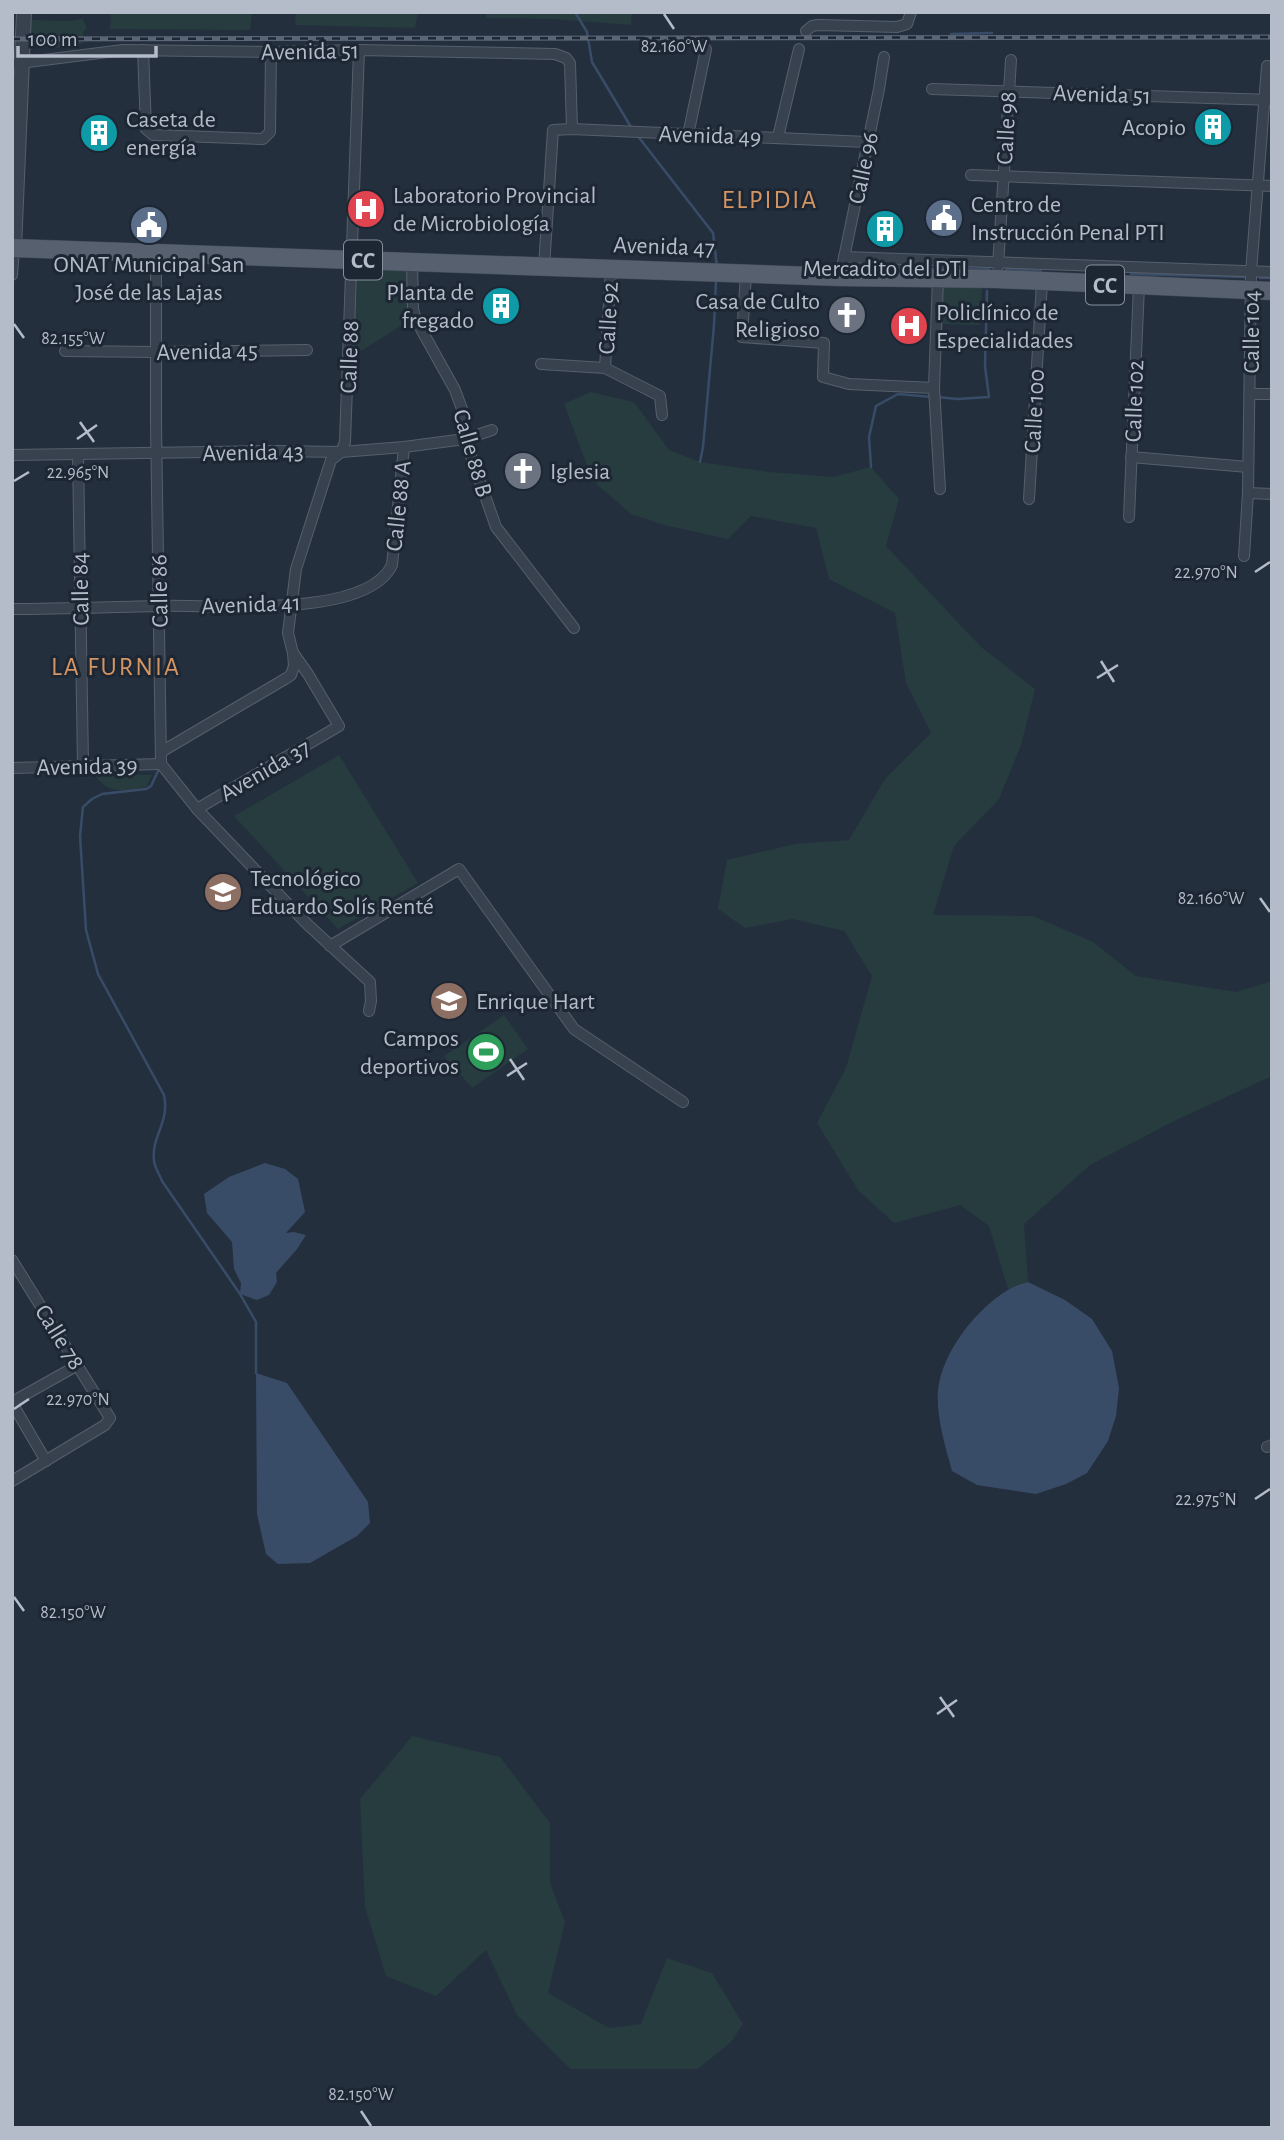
<svg xmlns="http://www.w3.org/2000/svg" width="1284" height="2140" viewBox="0 0 1284 2140" font-family="'Alegreya Sans',sans-serif">
  <rect width="100%" height="100%" fill="#242f3e"/>
  <g fill="#263c3f">
    <polygon points="111,12 252,12 250,30 110,29"/>
    <polygon points="296,12 418,12 415,28 295,25"/>
    <polygon points="486,12 632,12 631,25 553,19 486,18"/>
    <polygon points="83,19 87,28 83,32 83,43 78,45 75,50 43,46 32,41 29,34 32,20 68,21"/>
    <polygon points="358,266 410,268 407,322 353,356"/>
    <polygon points="940,287 982,288 980,325 939,324"/>
    <polygon points="590,392 634,402 669,450 700,462 769,472 833,477 871,467 899,499 886,546 981,647 1035,689 1021,745 999,799 954,846 933,915 1033,916 1093,942 1136,976 1236,992 1272,981 1272,1076 1174,1121 1090,1165 1024,1224 1028,1282 1008,1289 989,1226 960,1205 894,1223 858,1190 817,1123 846,1068 872,976 844,931 793,919 745,928 718,909 727,860 795,844 849,840 885,779 931,733 906,683 895,613 829,579 816,528 751,516 728,539 664,525 631,514 593,481 564,404"/>
    <polygon points="339,755 418,883 338,929 234,816"/>
    <path d="M94 774 152 775 146 787C123 791 108 795 94 774Z"/>
    <polygon points="504,1015 528,1049 472,1088 444,1056"/>
    <polygon points="412,1736 500,1757 550,1823 550,1883 565,1922 548,1993 609,2028 641,2024 667,1958 712,1973 743,2024 731,2042 698,2069 570,2069 517,2015 486,1950 436,1996 386,1976 365,1907 360,1799"/>
  </g>
  <g fill="#394c67">
    <polygon points="265,1163 285,1169 298,1179 305,1212 286,1233 294,1232 306,1235 297,1249 276,1273 277,1282 269,1295 257,1300 240,1294 241,1283 234,1269 232,1242 207,1213 204,1194 229,1177"/>
    <path d="M1028 1282 1065 1300 1092 1319 1112 1351 1119 1388 1116 1416 1108 1441 1087 1473 1066 1484 1036 1494 977 1485 952 1471C945 1445 936 1417 938 1390 942 1352 976 1309 1008 1290 1014 1286 1022 1284 1028 1282Z"/>
    <polygon points="256,1373 287,1383 368,1502 370,1523 357,1536 310,1563 278,1564 266,1554 257,1514"/>
  </g>
  <g fill="none" stroke-linecap="round" stroke-linejoin="round">
    <g stroke="#394c67" stroke-width="2.5">
      <polyline points="575,12 587,32 592,62 631,127"/>
      <polyline points="951,34 992,33"/>
      <polyline points="637,135 713,233 717,267"/>
      <polyline points="848,265 906,267"/>
      <polyline points="919,268 989,269"/>
      <polyline points="1006,269 1041,271"/>
      <polyline points="1131,274 1244,277"/>
      <polyline points="1260,278 1272,278"/>
      <polyline points="938,397 957,399 989,397 985,366 987,291"/>
      <polyline points="700,462 703,447 714,325 716,281"/>
      <polyline points="871,467 869,437 876,406 898,394 932,397"/>
      <path d="M158 771 151 786 146 789 102 794 92 799 83 807 80 836 86 930 98 974 164 1095C170 1122 151 1137 154 1160 154 1167 160 1175 162 1181L240 1294 256 1322V1373"/>
    </g>
    <defs>
      <g id="minor">
        <polyline points="806,31 812,26 818,25 897,27 907,24 911,12"/>
        <polyline points="143,50 146,129 153,135 263,139 270,132 271,52"/>
        <polyline points="12,64 123,50 271,52 359,50 555,54 566,58 570,63 572,129"/>
        <polyline points="932,89 1272,100"/>
        <polyline points="688,135 706,49"/>
        <polyline points="778,137 799,49"/>
        <polyline points="971,175 1272,186"/>
        <polyline points="156,253 156,423 161,764 197,809 306,923 370,982 371,1001 369,1011"/>
        <polyline points="844,257 1272,272"/>
        <polyline points="412,262 413,309 416,320 455,390 462,409 465,439 496,527 574,628"/>
        <polyline points="998,266 1011,60"/>
        <polyline points="544,267 553,130 572,129 867,142"/>
        <polyline points="746,274 742,337 824,343 823,377 849,384 934,388"/>
        <polyline points="12,275 14,248"/>
        <polyline points="840,277 879,89 884,57"/>
        <polyline points="938,278 934,388 940,489"/>
        <polyline points="65,351 156,352 307,350"/>
        <polyline points="541,364 605,368 660,396 662,415"/>
        <polyline points="605,368 611,269"/>
        <polyline points="1250,394 1272,394"/>
        <polyline points="78,454 83,765"/>
        <polyline points="12,455 277,451 341,452 404,447 465,439 492,430"/>
        <polyline points="1131,457 1248,467"/>
        <polyline points="1248,493 1272,494"/>
        <polyline points="1029,499 1042,282"/>
        <polyline points="1129,517 1139,286"/>
        <polyline points="1244,556 1248,493 1251,272 1267,66"/>
        <path d="M12 609C61 609 109 607 158 606 211 604 366 620 392 565L404 447"/>
        <polyline points="161,752 285,679 291,675 294,666 293,653 288,633 296,569 331,460 341,452 345,442 359,50"/>
        <polyline points="12,768 161,764"/>
        <polyline points="197,809 339,726 308,674 294,654"/>
        <polyline points="330,946 459,869 574,1029 683,1102"/>
        <polyline points="12,1260 110,1418 105,1425 12,1481"/>
        <polyline points="12,1402 78,1365"/>
        <polyline points="12,1403 46,1461"/>
        <polyline points="1267,1447 1272,1445"/>
      </g>
      <polyline id="tertiary" points="14,248 24,12"/>
      <polyline id="primary" points="12,248 840,277 997,279 1272,291"/>
    </defs>
    <use href="#minor" stroke="#565f6c" stroke-width="12"/>
    <use href="#tertiary" stroke="#565f6c" stroke-width="16"/>
    <use href="#primary" stroke="#414a57" stroke-width="19"/>
    <use href="#minor" stroke="#38414e" stroke-width="10"/>
    <use href="#tertiary" stroke="#38414e" stroke-width="14"/>
    <use href="#primary" stroke="#56606e" stroke-width="18"/>
    <defs>
      <polyline id="rail" points="12,39 1272,37"/>
    </defs>
    <use href="#rail" stroke="#5a6575" stroke-width="5"/>
    <use href="#rail" stroke="#1d2633" stroke-width="2.5" stroke-dasharray="8" stroke-linecap="butt"/>
  </g>
  <path fill="none" stroke="#b4bcc9" stroke-width="2.5" d="M664 14 674 29M14 324 24 338M80 422 94 442M77 439 97 425M14 481 29 472M1255 572 1270 562M1101 661 1114 682M1097 678 1118 665M1260 898 1270 912M510 1059 524 1080M507 1076 527 1063M14 1409 29 1399M1255 1499 1270 1489M14 1597 24 1611M940 1697 954 1717M937 1714 957 1700M361 2111 371 2126"/>
  <defs>
    <symbol id="building-disc" viewBox="-11 -11 22 22"><circle r="9.5" fill="#0f9aa8" stroke="#1d2633"/><path d="M-4-6H4V6H1V3H-1V6H-4ZM-2.5-4.3h1.7v1.8h-1.7ZM.8-4.3h1.7v1.8H.8ZM-2.5-1h1.7V.8h-1.7ZM.8-1h1.7V.8H.8Z" fill="#fff"/></symbol>
    <symbol id="hospital-disc" viewBox="-11 -11 22 22"><circle r="9.5" fill="#e0444e" stroke="#1d2633"/><path d="M-5-5h3v3.5h4V-5h3V5h-3V1.5h-4V5h-3Z" fill="#fff"/></symbol>
    <symbol id="civic-disc" viewBox="-11 -11 22 22"><circle r="9.5" fill="#5c6f8a" stroke="#1d2633"/><path d="M-.6-6.5H3V-4.5H.6V-3L4-1V1h2V6H-6V1h2V-1L-.6-3ZM-1.2 2.5V6h2.4V2.5Z" fill="#fff"/></symbol>
    <symbol id="church-disc" viewBox="-11 -11 22 22"><circle r="9.5" fill="#6b7280" stroke="#1d2633"/><path d="M-1.2-6h2.4v3.5h3.3v2.4h-3.3V6h-2.4V-.1h-3.3v-2.4h3.3Z" fill="#fff"/></symbol>
    <symbol id="school-disc" viewBox="-11 -11 22 22"><circle r="9.5" fill="#8d6e63" stroke="#1d2633"/><path d="M0-5L7-2L0 1L-7-2ZM-4 1L0 2.5L4 1V4Q0 6-4 4Z" fill="#fff"/></symbol>
    <symbol id="stadium-disc" viewBox="-11 -11 22 22"><circle r="9.5" fill="#2e9e5b" stroke="#1d2633"/><path d="M0-5a6.5 5 0 1 0 0 10a6.5 5 0 1 0 0-10ZM-3.5-1.8h7v3.6h-7Z" fill="#fff"/></symbol>
  </defs>
  <g fill-rule="evenodd">
    <use href="#building-disc" x="1191" y="105" width="44" height="44"/>
    <use href="#building-disc" x="77" y="111" width="44" height="44"/>
    <use href="#hospital-disc" x="344" y="187" width="44" height="44"/>
    <use href="#civic-disc" x="922" y="196" width="44" height="44"/>
    <use href="#civic-disc" x="127" y="203" width="44" height="44"/>
    <use href="#building-disc" x="863" y="207" width="44" height="44"/>
    <use href="#building-disc" x="479" y="284" width="44" height="44"/>
    <use href="#church-disc" x="825" y="293" width="44" height="44"/>
    <use href="#hospital-disc" x="887" y="304" width="44" height="44"/>
    <use href="#church-disc" x="501" y="449" width="44" height="44"/>
    <use href="#school-disc" x="201" y="870" width="44" height="44"/>
    <use href="#school-disc" x="427" y="979" width="44" height="44"/>
    <use href="#stadium-disc" x="464" y="1030" width="44" height="44"/>
  </g>
  <g text-anchor="middle" stroke-width="6" stroke-linejoin="round" paint-order="stroke">
    <g fill="#1d2633" stroke="#878f9c" stroke-width="2">
      <rect x="344" y="240.5" width="38" height="39" rx="5"/>
      <rect x="1086" y="265.5" width="38" height="39" rx="5"/>
    </g>
    <g font-size="23" font-weight="bold" fill="#b4bcc9">
      <text x="363" y="268">CC</text>
      <text x="1105" y="293">CC</text>
    </g>
    <g font-size="24" fill="#b4bcc9" stroke="#1d2633">
      <text transform="translate(310 51) rotate(-1)" y="8">Avenida 51</text>
      <text transform="translate(1102 94) rotate(2)" y="8">Avenida 51</text>
      <text transform="translate(1006 128) rotate(-87)" y="8">Calle 98</text>
      <text transform="translate(710 135) rotate(2)" y="8">Avenida 49</text>
      <text transform="translate(863 168) rotate(-78)" y="8">Calle 96</text>
      <text transform="translate(664 246) rotate(2)" y="8">Avenida 47</text>
      <text transform="translate(608 318) rotate(-87)" y="8">Calle 92</text>
      <text transform="translate(1251 332) rotate(-90)" y="8">Calle 104</text>
      <text transform="translate(207 351) rotate(-1)" y="8">Avenida 45</text>
      <text transform="translate(349 357) rotate(-88)" y="8">Calle 88</text>
      <text transform="translate(1134 401) rotate(-88)" y="8">Calle 102</text>
      <text transform="translate(1034 411) rotate(-87)" y="8">Calle 100</text>
      <text transform="translate(253 452) rotate(-1)" y="8">Avenida 43</text>
      <text transform="translate(473 453) rotate(74)" y="8">Calle 88 B</text>
      <text transform="translate(398 506) rotate(-84)" y="8">Calle 88 A</text>
      <text transform="translate(80 589) rotate(-91)" y="8">Calle 84</text>
      <text transform="translate(159 591) rotate(-91)" y="8">Calle 86</text>
      <text transform="translate(251 604) rotate(-2)" y="8">Avenida 41</text>
      <text transform="translate(87 766) rotate(-1)" y="8">Avenida 39</text>
      <text transform="translate(265 770) rotate(-30)" y="8">Avenida 37</text>
      <text transform="translate(60 1337) rotate(58)" y="8">Calle 78</text>
    </g>
    <g font-size="24" fill="#b4bcc9" stroke="#1d2633" text-anchor="start">
      <text x="126" y="127">Caseta de<tspan x="126" dy="28">energía</tspan></text>
      <text x="1186" y="135" text-anchor="end">Acopio</text>
      <text x="393" y="203">Laboratorio Provincial<tspan x="393" dy="28">de Microbiología</tspan></text>
      <text x="971" y="212">Centro de<tspan x="971" dy="28">Instrucción Penal PTI</tspan></text>
      <text x="149" y="272" text-anchor="middle">ONAT Municipal San<tspan x="149" dy="28">José de las Lajas</tspan></text>
      <text x="885" y="276" text-anchor="middle">Mercadito del DTI</text>
      <text x="474" y="300" text-anchor="end">Planta de<tspan x="474" dy="28">fregado</tspan></text>
      <text x="820" y="309" text-anchor="end">Casa de Culto<tspan x="820" dy="28">Religioso</tspan></text>
      <text x="936" y="320">Policlínico de<tspan x="936" dy="28">Especialidades</tspan></text>
      <text x="550" y="479">Iglesia</text>
      <text x="250" y="886">Tecnológico<tspan x="250" dy="28">Eduardo Solís Renté</tspan></text>
      <text x="476" y="1009">Enrique Hart</text>
      <text x="459" y="1046" text-anchor="end">Campos<tspan x="459" dy="28">deportivos</tspan></text>
    </g>
    <g font-size="26" letter-spacing="2" fill="#d59563" stroke="#1d2633">
      <text x="770" y="208">ELPIDIA</text>
      <text x="116" y="675">LA FURNIA</text>
    </g>
  </g>
  <g font-size="18" text-anchor="middle" fill="#b4bcc9" stroke="#1d2633" stroke-width="6" stroke-linejoin="round" paint-order="stroke">
    <text x="674" y="52">82.160°W</text>
    <text x="73" y="344">82.155°W</text>
    <text x="78" y="478">22.965°N</text>
    <text x="1206" y="578">22.970°N</text>
    <text x="1211" y="904">82.160°W</text>
    <text x="78" y="1405">22.970°N</text>
    <text x="1206" y="1505">22.975°N</text>
    <text x="73" y="1618">82.150°W</text>
    <text x="361" y="2100">82.150°W</text>
  </g>
  <rect width="1284" height="2140" fill="none" stroke="#b4bcc9" stroke-width="28"/>
  <path d="M18 46v10h138v-10" fill="none" stroke="#b4bcc9" stroke-width="3.5"/>
  <text x="28" y="46" font-size="21" fill="#b4bcc9" stroke="#1d2633" stroke-width="5" paint-order="stroke">100 m</text>
</svg>
